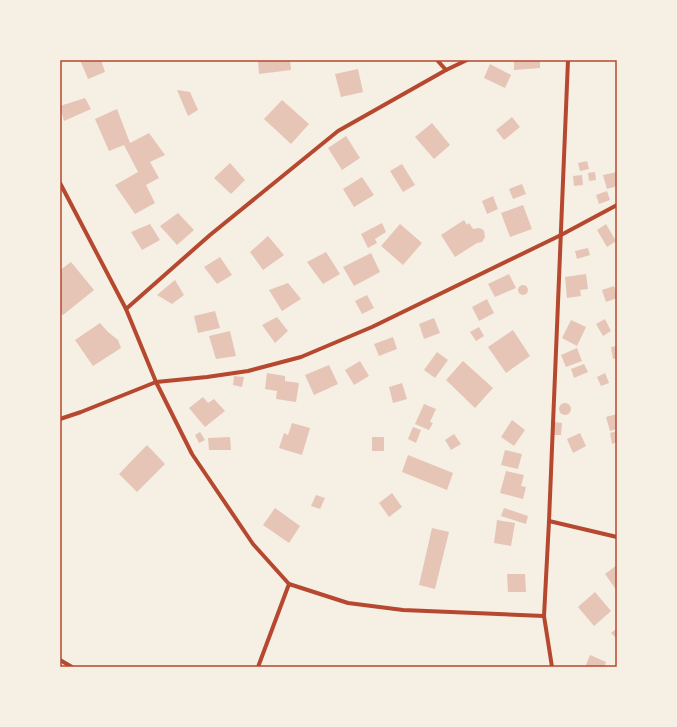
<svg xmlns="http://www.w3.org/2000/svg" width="677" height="727" viewBox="0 0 677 727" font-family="Manrope,sans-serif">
  <rect width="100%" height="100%" fill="#f6efe4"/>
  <g fill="#e6c5b7">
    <polygon points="80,60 101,60 105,72 88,79"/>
    <polygon points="258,60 290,60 291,70 259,74"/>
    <polygon points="514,60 540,60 540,68 514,70"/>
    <polygon points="490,64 511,75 505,88 484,78"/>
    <polygon points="358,69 363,92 341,97 335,74"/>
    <polygon points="177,90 190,92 198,110 188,116"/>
    <polygon points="85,98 91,109 64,121 60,106"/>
    <polygon points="282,100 309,124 291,144 264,119"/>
    <polygon points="117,109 130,143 149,133 165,155 150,162 159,178 146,185 155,203 135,214 115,185 138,172 124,145 109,151 95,119"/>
    <polygon points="512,117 520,127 504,140 496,130"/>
    <polygon points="432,123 450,145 434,159 415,137"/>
    <polygon points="346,136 360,158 342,170 328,148"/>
    <polygon points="587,161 589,169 580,171 578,163"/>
    <polygon points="230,163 245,180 231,194 214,178"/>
    <polygon points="402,164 415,185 403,192 390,171"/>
    <polygon points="595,172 596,180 589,181 588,173"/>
    <polygon points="617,172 617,186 607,189 603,175"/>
    <polygon points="582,175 583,185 574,186 573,176"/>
    <polygon points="362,177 374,195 354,207 343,189"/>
    <polygon points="522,184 526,194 513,199 509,189"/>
    <polygon points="607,191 610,200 599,204 596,195"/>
    <polygon points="493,196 498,209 487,214 482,201"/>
    <polygon points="523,205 532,229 510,237 501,213"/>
    <polygon points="178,213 194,230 177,245 160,226"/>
    <polygon points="464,220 467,225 469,223 473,229 479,228 482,229 484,231 485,237 482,242 477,243 455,257 441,235"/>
    <polygon points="382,223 386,232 375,239 377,243 368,248 361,234"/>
    <polygon points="150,224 160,240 142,250 131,232"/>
    <polygon points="400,224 422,243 403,265 381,246"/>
    <polygon points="606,224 616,241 607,247 597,230"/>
    <polygon points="268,236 284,255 263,270 250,252"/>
    <polygon points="588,248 590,255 577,259 575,251"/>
    <polygon points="326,252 340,274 323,284 307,262"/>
    <polygon points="371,253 380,272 354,286 343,267"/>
    <polygon points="220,257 232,275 217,284 204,267"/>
    <polygon points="71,262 94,290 63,315 60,312 60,270"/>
    <polygon points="509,274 516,288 495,297 488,284"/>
    <polygon points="586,274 588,289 580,290 581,296 567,298 565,277"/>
    <polygon points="175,280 184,295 172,304 157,295"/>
    <polygon points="288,283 301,299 282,311 269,290"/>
    <circle cx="523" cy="290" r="5"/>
    <polygon points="614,286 617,294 617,298 606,302 602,290"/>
    <polygon points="367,295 374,308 362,314 355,301"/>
    <polygon points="487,299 494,313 479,321 472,307"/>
    <polygon points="215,311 220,328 198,333 194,316"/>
    <polygon points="277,317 288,331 275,343 262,325"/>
    <polygon points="434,318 440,333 424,339 419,324"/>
    <polygon points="605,319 611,331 603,336 596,324"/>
    <polygon points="571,320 586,327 577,346 562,338"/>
    <polygon points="100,323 108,332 118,340 121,348 93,366 75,340"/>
    <polygon points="479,327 484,336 476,341 470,332"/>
    <polygon points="513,330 530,356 506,373 488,347"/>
    <polygon points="230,331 236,356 216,359 209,336"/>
    <polygon points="393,337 397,349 379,356 374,344"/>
    <polygon points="617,346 617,358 613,359 611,347"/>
    <polygon points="577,348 582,361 566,367 561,355"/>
    <polygon points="437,352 448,360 435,378 424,370"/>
    <polygon points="360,361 369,376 354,385 345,370"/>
    <polygon points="463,361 493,388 475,408 446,380"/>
    <polygon points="584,364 588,372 574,378 571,369"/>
    <polygon points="329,365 338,384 314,395 305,375"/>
    <polygon points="267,373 285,376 285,381 299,383 296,402 276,399 277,391 265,389"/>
    <polygon points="605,373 609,383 601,386 597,377"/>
    <polygon points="234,376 244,377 242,387 233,385"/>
    <polygon points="402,383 407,399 393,403 389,387"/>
    <polygon points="203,397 208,403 214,399 225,411 205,427 189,408"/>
    <circle cx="565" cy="409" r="6"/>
    <polygon points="424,404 436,409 430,422 433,423 429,430 415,424"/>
    <polygon points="617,414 617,429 610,431 606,417"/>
    <polygon points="512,420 525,430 514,446 501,437"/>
    <polygon points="554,422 562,423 561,435 554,435"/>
    <polygon points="292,423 310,428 302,455 279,448 284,433 288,435"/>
    <polygon points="413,427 421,430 416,443 408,439"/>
    <polygon points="617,431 617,442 612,444 610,433"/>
    <polygon points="200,432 205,440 199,443 195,435"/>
    <polygon points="580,433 586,446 573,453 567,439"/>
    <polygon points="454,434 461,444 451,450 445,440"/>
    <polygon points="230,437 231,450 209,450 208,438"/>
    <rect x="372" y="437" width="12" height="14"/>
    <polygon points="147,445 165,464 137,492 119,474"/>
    <polygon points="505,450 522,454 518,469 501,465"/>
    <polygon points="408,455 453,473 447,490 402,472"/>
    <polygon points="506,471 524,475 521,486 526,487 523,499 500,493"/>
    <polygon points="392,493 402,507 389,517 379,503"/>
    <polygon points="316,495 325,498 320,509 311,506"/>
    <polygon points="275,508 300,526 289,543 263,525"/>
    <polygon points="504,508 528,516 526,524 501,516"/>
    <polygon points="497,520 515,523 511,546 494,543"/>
    <polygon points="432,528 449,532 435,589 419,585"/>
    <polygon points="617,565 617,591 605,574"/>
    <polygon points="507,574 525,574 526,592 508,592"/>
    <polygon points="595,592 611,611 594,626 578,607"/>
    <polygon points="617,628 617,636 615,637 611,633"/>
    <polygon points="590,655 606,662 604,667 585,667"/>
  </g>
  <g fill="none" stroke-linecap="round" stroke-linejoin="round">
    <g stroke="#b5482f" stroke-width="4">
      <polyline points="437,60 446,70"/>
      <polyline points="60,183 126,309 156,382 192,454 253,544 289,584 348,603 403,610 544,616"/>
      <polyline points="126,309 210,235 338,131 446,70 467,60"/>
      <polyline points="60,419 81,412 156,382 207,377 248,371 301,357 372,327 561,235 617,205"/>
      <polyline points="549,521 617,537"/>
      <polyline points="60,660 72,667"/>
      <polyline points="258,667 289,584"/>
      <polyline points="552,667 544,616 549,521 568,60"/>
    </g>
  </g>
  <rect width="677" height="727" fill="none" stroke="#f6efe4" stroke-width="122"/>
  <rect x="61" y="61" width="555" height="605" fill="none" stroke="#b5482f" stroke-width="1.5"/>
</svg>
